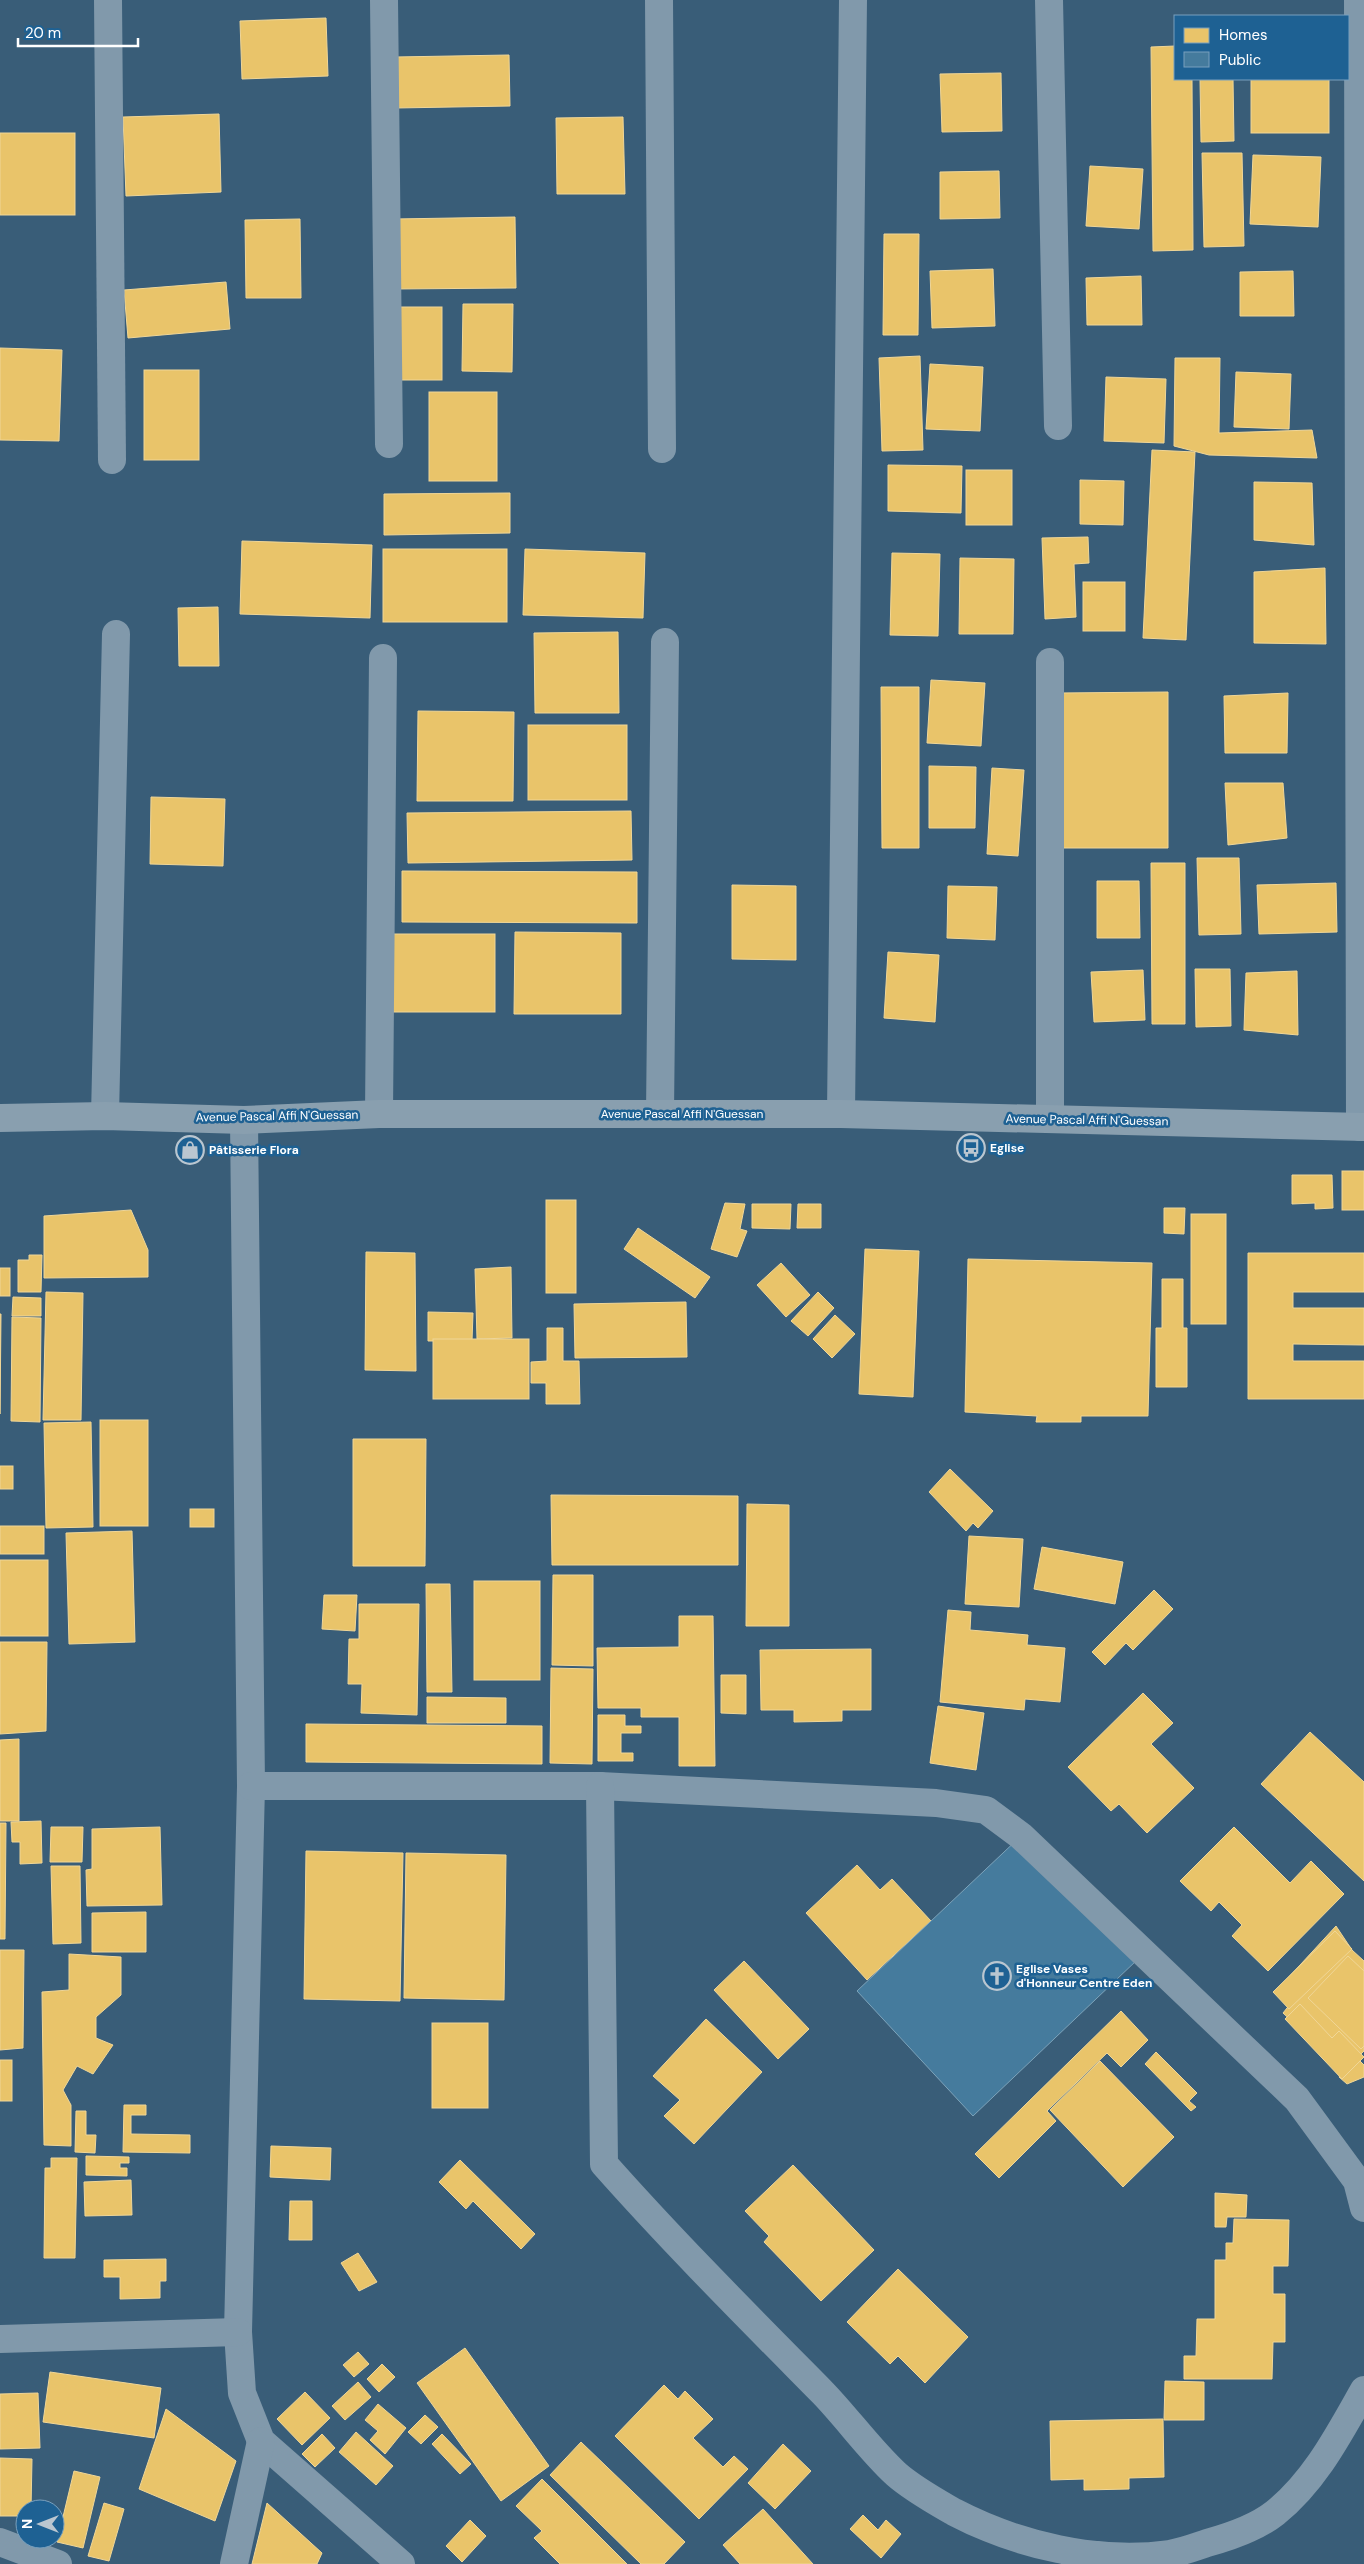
<svg xmlns="http://www.w3.org/2000/svg" width="1364" height="2564" viewBox="0 0 1364 2564" font-family="'DM Sans',sans-serif">
  <rect width="100%" height="100%" fill="#395d78"/>
  <g fill="#e9c46a" stroke="#f0d697">
    <polygon points="326,18 328,76 242,79 240,21"/>
    <polygon points="1175,46 1175,79 1192,79 1193,250 1153,251 1151,47"/>
    <polygon points="509,55 510,106 396,108 395,57"/>
    <polygon points="1001,73 1002,131 942,132 940,74"/>
    <polygon points="1200,79 1233,79 1234,141 1201,142"/>
    <rect x="1251" y="79" width="78" height="54"/>
    <polygon points="219,114 221,192 126,196 123,117"/>
    <polygon points="623,117 625,194 557,194 556,118"/>
    <rect x="0" y="133" width="75" height="82"/>
    <polygon points="1202,153 1242,153 1244,246 1204,247"/>
    <polygon points="1253,155 1321,157 1318,227 1250,224"/>
    <polygon points="1090,166 1143,169 1139,229 1086,226"/>
    <polygon points="999,171 1000,218 940,219 940,172"/>
    <polygon points="515,217 516,288 394,289 394,219"/>
    <polygon points="300,219 301,298 246,298 245,220"/>
    <polygon points="884,234 919,234 918,335 883,335"/>
    <polygon points="993,269 995,326 932,328 930,271"/>
    <polygon points="1293,271 1294,316 1240,316 1240,272"/>
    <polygon points="1141,276 1142,325 1087,325 1086,278"/>
    <polygon points="226,282 230,329 128,338 124,290"/>
    <polygon points="463,304 513,304 512,372 462,371"/>
    <rect x="398" y="307" width="44" height="73"/>
    <polygon points="0,348 62,350 59,441 0,440"/>
    <polygon points="920,356 923,450 882,451 879,358"/>
    <polygon points="1175,358 1220,358 1219,433 1312,430 1317,458 1209,455 1174,446"/>
    <polygon points="930,364 983,367 980,431 926,429"/>
    <rect x="144" y="370" width="55" height="90"/>
    <polygon points="1236,372 1291,374 1289,429 1234,427"/>
    <polygon points="1106,377 1166,379 1164,443 1104,441"/>
    <rect x="429" y="392" width="68" height="89"/>
    <polygon points="1152,450 1195,452 1186,640 1143,638"/>
    <polygon points="888,465 962,466 961,513 888,511"/>
    <rect x="966" y="470" width="46" height="55"/>
    <polygon points="1080,480 1124,481 1123,525 1080,524"/>
    <polygon points="1254,482 1312,483 1314,545 1254,540"/>
    <polygon points="510,493 510,533 384,535 384,494"/>
    <polygon points="1088,537 1089,563 1074,564 1076,617 1045,619 1042,538"/>
    <polygon points="242,541 372,545 370,618 240,614"/>
    <rect x="383" y="549" width="124" height="73"/>
    <polygon points="525,549 645,553 643,618 523,615"/>
    <polygon points="892,553 940,554 938,636 890,635"/>
    <polygon points="960,558 1014,559 1013,634 959,634"/>
    <polygon points="1325,568 1326,644 1254,643 1254,572"/>
    <rect x="1083" y="582" width="42" height="49"/>
    <polygon points="218,607 219,666 179,666 178,608"/>
    <polygon points="618,632 619,713 535,713 534,633"/>
    <polygon points="931,680 985,683 981,746 927,743"/>
    <polygon points="881,687 919,687 919,848 882,848"/>
    <polygon points="1168,692 1168,848 1059,848 1059,693"/>
    <polygon points="1288,693 1287,753 1225,753 1224,696"/>
    <polygon points="418,711 514,712 513,801 417,801"/>
    <rect x="528" y="725" width="99" height="75"/>
    <polygon points="929,766 976,767 975,828 929,828"/>
    <polygon points="992,768 1024,770 1018,856 987,854"/>
    <polygon points="1225,783 1283,783 1287,838 1228,845"/>
    <polygon points="151,797 225,799 223,866 150,864"/>
    <polygon points="631,811 632,860 408,863 407,813"/>
    <polygon points="1197,858 1239,858 1241,934 1199,935"/>
    <polygon points="1151,863 1185,863 1185,1024 1152,1024"/>
    <polygon points="402,871 637,872 637,923 402,922"/>
    <polygon points="1097,881 1139,881 1140,938 1097,938"/>
    <polygon points="1336,883 1337,932 1259,934 1257,885"/>
    <polygon points="732,885 796,886 796,960 732,959"/>
    <polygon points="948,886 997,887 995,940 947,938"/>
    <polygon points="515,932 621,933 621,1014 514,1014"/>
    <rect x="390" y="934" width="105" height="78"/>
    <polygon points="888,952 939,955 935,1022 884,1018"/>
    <polygon points="1195,969 1230,969 1231,1026 1196,1027"/>
    <polygon points="1143,970 1145,1020 1094,1022 1091,972"/>
    <polygon points="1297,971 1298,1035 1244,1030 1246,973"/>
    <rect x="1342" y="1171" width="22" height="39"/>
    <polygon points="1292,1175 1332,1175 1333,1208 1315,1209 1315,1203 1292,1204"/>
    <rect x="546" y="1200" width="30" height="93"/>
    <polygon points="725,1203 745,1204 740,1229 747,1231 737,1257 711,1249"/>
    <polygon points="752,1204 791,1204 790,1229 752,1228"/>
    <polygon points="798,1204 821,1204 821,1228 797,1228"/>
    <polygon points="1164,1208 1185,1208 1184,1234 1164,1233"/>
    <polygon points="131,1210 148,1250 148,1277 44,1278 44,1216"/>
    <rect x="1191" y="1214" width="35" height="110"/>
    <polygon points="638,1228 710,1277 695,1298 624,1249"/>
    <polygon points="865,1249 919,1251 913,1397 859,1394"/>
    <polygon points="366,1252 415,1253 416,1371 365,1370"/>
    <polygon points="1248,1253 1364,1253 1364,1292 1293,1292 1293,1308 1364,1308 1364,1345 1293,1344 1293,1361 1364,1361 1364,1399 1248,1399"/>
    <polygon points="29,1255 42,1255 41,1292 18,1292 18,1260 29,1260"/>
    <polygon points="968,1259 1152,1263 1148,1416 1081,1416 1081,1422 1036,1422 1037,1416 965,1412"/>
    <polygon points="781,1263 810,1295 786,1317 757,1285"/>
    <polygon points="511,1267 512,1338 477,1339 475,1269"/>
    <rect x="0" y="1268" width="10" height="28"/>
    <polygon points="1162,1279 1183,1279 1183,1328 1187,1328 1187,1387 1156,1387 1156,1328 1162,1328"/>
    <polygon points="46,1292 83,1293 81,1420 43,1420"/>
    <polygon points="818,1292 834,1308 808,1336 791,1321"/>
    <polygon points="13,1297 41,1298 41,1316 12,1316"/>
    <polygon points="686,1302 687,1357 575,1358 574,1304"/>
    <polygon points="428,1312 473,1313 472,1341 428,1341"/>
    <polygon points="0,1314 1,1314 0,1414"/>
    <polygon points="835,1315 855,1334 832,1358 813,1339"/>
    <polygon points="12,1317 41,1318 40,1422 11,1421"/>
    <polygon points="547,1328 563,1328 563,1361 579,1361 580,1404 546,1404 546,1383 531,1383 531,1362 547,1361"/>
    <rect x="433" y="1339" width="96" height="60"/>
    <rect x="100" y="1420" width="48" height="106"/>
    <polygon points="91,1422 93,1527 46,1528 44,1423"/>
    <polygon points="353,1439 426,1439 425,1566 353,1566"/>
    <rect x="0" y="1466" width="13" height="23"/>
    <polygon points="950,1469 993,1511 978,1528 973,1523 966,1531 929,1492"/>
    <polygon points="551,1495 738,1496 738,1565 552,1565"/>
    <polygon points="747,1504 789,1505 789,1626 746,1626"/>
    <rect x="190" y="1509" width="24" height="18"/>
    <rect x="0" y="1526" width="44" height="28"/>
    <polygon points="132,1531 135,1642 69,1644 66,1533"/>
    <polygon points="969,1536 1023,1539 1019,1607 965,1604"/>
    <polygon points="1042,1547 1123,1562 1115,1604 1034,1589"/>
    <rect x="0" y="1560" width="48" height="76"/>
    <polygon points="553,1575 593,1575 593,1666 552,1665"/>
    <rect x="474" y="1581" width="66" height="99"/>
    <polygon points="426,1584 450,1584 452,1692 427,1692"/>
    <polygon points="1154,1590 1173,1609 1133,1650 1126,1643 1105,1665 1092,1652"/>
    <polygon points="324,1595 357,1595 355,1631 322,1629"/>
    <polygon points="359,1604 419,1604 417,1715 361,1713 362,1684 348,1684 349,1639 359,1639"/>
    <polygon points="948,1610 971,1612 970,1630 1028,1635 1027,1645 1065,1648 1060,1702 1025,1699 1024,1710 940,1702"/>
    <polygon points="679,1616 713,1616 715,1766 679,1766 679,1717 641,1717 641,1708 598,1708 597,1648 679,1647"/>
    <polygon points="0,1642 47,1642 46,1731 0,1734"/>
    <polygon points="871,1649 871,1710 842,1710 842,1721 794,1722 794,1710 761,1710 760,1650"/>
    <polygon points="551,1668 593,1669 592,1764 550,1763"/>
    <polygon points="721,1675 746,1675 746,1714 721,1713"/>
    <polygon points="1143,1693 1173,1723 1151,1744 1194,1788 1147,1833 1119,1804 1111,1811 1068,1767"/>
    <polygon points="427,1697 506,1698 506,1723 427,1723"/>
    <polygon points="938,1706 984,1713 976,1770 930,1763"/>
    <polygon points="598,1715 625,1715 625,1726 641,1726 641,1733 621,1733 621,1753 633,1753 633,1761 598,1761"/>
    <polygon points="306,1724 542,1726 542,1764 306,1762"/>
    <polygon points="1310,1732 1364,1782 1364,1881 1261,1784"/>
    <polygon points="19,1739 19,1821 0,1821 0,1740"/>
    <polygon points="41,1821 42,1863 20,1864 20,1842 12,1842 11,1822"/>
    <polygon points="0,1823 6,1823 5,1939 0,1939"/>
    <polygon points="51,1827 83,1827 82,1862 50,1862"/>
    <polygon points="160,1827 162,1905 87,1906 86,1870 92,1869 92,1829"/>
    <polygon points="1234,1827 1290,1883 1311,1861 1344,1894 1268,1971 1232,1936 1242,1925 1219,1902 1211,1911 1180,1881"/>
    <polygon points="306,1851 403,1853 400,2001 304,1999"/>
    <polygon points="406,1853 506,1855 504,2000 404,1998"/>
    <polygon points="857,1865 880,1890 892,1879 931,1921 867,1980 806,1913"/>
    <polygon points="51,1866 80,1866 81,1943 53,1944"/>
    <polygon points="146,1912 146,1952 92,1952 92,1913"/>
    <polygon points="1336,1926 1352,1950 1364,1961 1364,2051 1357,2058 1364,2065 1364,2077 1347,2084 1339,2077 1344,2070 1283,2013 1291,2003 1277,1990"/>
    <polygon points="1335,1931 1352,1949 1289,2009 1273,1992"/>
    <polygon points="0,1950 24,1950 23,2048 0,2050"/>
    <polygon points="69,1954 121,1957 121,1995 96,2017 96,2038 113,2045 93,2074 77,2066 63,2090 71,2105 71,2146 44,2145 42,1992 69,1990"/>
    <polygon points="1348,1956 1364,1971 1364,2046 1361,2049 1308,1998"/>
    <polygon points="744,1961 809,2029 778,2059 714,1990"/>
    <polygon points="1300,2004 1332,2038 1339,2031 1364,2057 1342,2079 1285,2019"/>
    <polygon points="1121,2011 1148,2040 1121,2067 1107,2053 1047,2111 1056,2121 999,2178 975,2154"/>
    <polygon points="706,2019 762,2072 694,2144 664,2116 680,2100 653,2076"/>
    <rect x="432" y="2023" width="56" height="85"/>
    <polygon points="1156,2052 1197,2093 1189,2101 1196,2107 1191,2111 1145,2064"/>
    <rect x="0" y="2060" width="12" height="41"/>
    <polygon points="1100,2061 1174,2137 1123,2187 1050,2110"/>
    <polygon points="124,2105 146,2105 146,2115 131,2115 131,2134 190,2135 190,2153 123,2152"/>
    <polygon points="76,2111 86,2111 86,2135 96,2135 95,2153 75,2152"/>
    <polygon points="271,2146 331,2148 330,2180 270,2177"/>
    <polygon points="86,2156 129,2157 129,2163 120,2163 120,2168 127,2168 127,2176 86,2175"/>
    <polygon points="51,2158 77,2158 75,2258 44,2258 45,2168 51,2168"/>
    <polygon points="460,2160 535,2234 521,2249 473,2201 466,2209 439,2182"/>
    <polygon points="793,2165 874,2250 821,2301 764,2242 769,2236 745,2211"/>
    <polygon points="131,2180 132,2215 85,2216 84,2182"/>
    <polygon points="1215,2193 1247,2195 1246,2217 1227,2217 1226,2227 1215,2227"/>
    <polygon points="290,2201 312,2201 312,2240 289,2240"/>
    <polygon points="1234,2219 1289,2220 1288,2266 1273,2266 1273,2294 1285,2294 1285,2342 1273,2342 1272,2379 1184,2379 1184,2356 1196,2356 1197,2319 1215,2319 1215,2260 1226,2260 1226,2243 1233,2243"/>
    <polygon points="358,2253 377,2282 359,2291 341,2263"/>
    <polygon points="166,2259 166,2281 160,2281 160,2298 120,2299 120,2277 104,2277 104,2260"/>
    <polygon points="898,2269 968,2337 925,2383 898,2356 890,2364 847,2322"/>
    <polygon points="465,2348 549,2466 501,2501 417,2383"/>
    <polygon points="358,2352 369,2364 354,2377 343,2365"/>
    <polygon points="382,2364 395,2377 379,2392 367,2379"/>
    <polygon points="50,2372 161,2388 154,2438 43,2422"/>
    <polygon points="1165,2381 1204,2382 1204,2420 1164,2420"/>
    <polygon points="358,2382 371,2397 345,2420 332,2406"/>
    <polygon points="664,2385 678,2399 685,2391 713,2419 693,2438 723,2467 734,2456 748,2469 699,2519 615,2436"/>
    <polygon points="305,2392 330,2418 302,2445 277,2419"/>
    <polygon points="38,2393 40,2448 0,2449 0,2394"/>
    <polygon points="378,2404 406,2428 385,2454 370,2440 378,2431 365,2420"/>
    <polygon points="166,2409 236,2461 215,2521 139,2489"/>
    <polygon points="425,2415 438,2427 421,2444 408,2432"/>
    <polygon points="1163,2419 1164,2477 1129,2478 1129,2489 1084,2490 1084,2479 1051,2480 1050,2421"/>
    <polygon points="356,2432 393,2466 376,2485 339,2452"/>
    <polygon points="322,2434 335,2448 315,2467 302,2454"/>
    <polygon points="442,2434 471,2464 460,2474 432,2444"/>
    <polygon points="581,2442 685,2542 664,2564 641,2564 550,2475"/>
    <polygon points="783,2444 811,2471 775,2509 748,2483"/>
    <polygon points="0,2458 32,2459 31,2509 25,2509 25,2516 0,2516"/>
    <polygon points="74,2471 100,2477 83,2548 57,2542"/>
    <polygon points="542,2479 627,2564 560,2564 534,2538 542,2531 516,2506"/>
    <polygon points="104,2503 124,2509 109,2561 88,2556"/>
    <polygon points="267,2503 322,2553 317,2564 252,2564"/>
    <polygon points="763,2509 813,2564 740,2564 723,2545"/>
    <polygon points="863,2515 878,2530 886,2520 901,2534 881,2558 850,2529"/>
    <polygon points="470,2520 486,2536 462,2562 446,2546"/>
  </g>
  <polygon fill="#457b9d" stroke="#7da3ba" points="1021,1836 1137,1960 973,2116 857,1991"/>
  <g fill="none" stroke-linecap="round" stroke-linejoin="round">
    <g stroke="#8199ab" stroke-width="28">
      <polyline points="108,0 112,460"/>
      <polyline points="384,0 389,444"/>
      <polyline points="659,0 662,449"/>
      <polyline points="1049,0 1058,426"/>
      <polyline points="1358,0 1360,1127"/>
      <polyline points="1050,662 1050,1119"/>
      <polyline points="379,1114 383,658"/>
      <polyline points="660,1114 665,642"/>
      <polyline points="841,1114 853,0"/>
      <polyline points="105,1116 116,634"/>
      <polyline points="244,1120 251,1786 238,2332 242,2393 261,2441 401,2564"/>
      <polyline points="251,1786 600,1786 936,1803 986,1810 1021,1836 1297,2099 1357,2181 1364,2208"/>
      <path d="M600 1786 604 2164C674 2243 749 2318 823 2393 848 2419 870 2450 896 2474 913 2489 935 2501 954 2512 1017 2545 1098 2564 1169 2554 1182 2552 1195 2547 1207 2543 1229 2537 1256 2528 1275 2513 1315 2481 1339 2434 1364 2390"/>
      <polyline points="0,2339 238,2332"/>
      <polyline points="0,2542 58,2564"/>
      <polyline points="234,2564 261,2441"/>
    </g>
    <polyline stroke="#899faf" stroke-width="28" points="0,1118 105,1116 244,1120 379,1114 841,1114 1364,1127"/>
  </g>
  <defs>
    <symbol id="bus-ring" viewBox="-11 -11 22 22"><circle r="9.5" fill="#1e6193" stroke="#bac6d0" stroke-width="1.5"/><path d="M-5-6H5V4H4V6H2V4H-2V6H-4V4H-5ZM-3.5-4V0h7V-4ZM-3.5 1.2v1.5H-2V1.2ZM2 1.2v1.5H3.5V1.2Z" fill="#bac6d0"/></symbol>
    <symbol id="shop-ring" viewBox="-11 -11 22 22"><circle r="9.5" fill="#1e6193" stroke="#bac6d0" stroke-width="1.5"/><path d="M-5-2.5h2.3a2.7 3.5 0 0 1 5.4 0H5L5.5 6h-11ZM-1.5-2.5h3a1.5 2.3 0 0 0-3 0Z" fill="#bac6d0"/></symbol>
    <symbol id="church-ring" viewBox="-11 -11 22 22"><circle r="9.5" fill="#1e6193" stroke="#bac6d0" stroke-width="1.5"/><path d="M-1.2-6h2.4v3.5h3.3v2.4h-3.3V6h-2.4V-.1h-3.3v-2.4h3.3Z" fill="#bac6d0"/></symbol>
  </defs>
  <g fill-rule="evenodd">
    <use href="#bus-ring" x="955" y="1132" width="32" height="32"/>
    <use href="#shop-ring" x="174" y="1134" width="32" height="32"/>
    <use href="#church-ring" x="981" y="1960" width="32" height="32"/>
  </g>
  <g text-anchor="middle" stroke-width="5" stroke-linejoin="round" paint-order="stroke">
    <g font-size="12" fill="#fff" stroke="#1e6193">
      <text x="682" y="1118">Avenue Pascal Affi N'Guessan</text>
      <text transform="translate(277 1116) rotate(-1)" y="4">Avenue Pascal Affi N'Guessan</text>
      <text transform="translate(1087 1120) rotate(1)" y="4">Avenue Pascal Affi N'Guessan</text>
    </g>
    <g font-size="12" font-weight="bold" fill="#fff" stroke="#1e6193" text-anchor="start">
      <text x="990" y="1152">Eglise</text>
      <text x="209" y="1154">Pâtisserie Flora</text>
      <text x="1016" y="1973">Eglise Vases<tspan x="1016" dy="14">d'Honneur Centre Eden</tspan></text>
    </g>
  </g>
  <rect x="1174" y="15" width="175" height="65" fill="#1e6193" stroke="#78a0be"/>
  <rect x="1184" y="28" width="25" height="15" fill="#e9c46a" stroke="#78a0be"/>
  <text x="1219" y="40" font-size="15" fill="#ffffff">Homes</text>
  <rect x="1184" y="52" width="25" height="15" fill="#457b9d" stroke="#78a0be"/>
  <text x="1219" y="65" font-size="15" fill="#ffffff">Public</text>
  <g transform="translate(40 2524) rotate(270)"><circle r="24" fill="#1e6193" stroke="#78a0be"/>
  <path d="M0-4L9 19L0 12L-9 19Z" fill="#bac6d0"/>
  <text y="-8" font-size="14" font-weight="bold" text-anchor="middle" fill="#ffffff">N</text>
  </g>
  <path d="M18 38v8h120v-8" fill="none" stroke="#ffffff" stroke-width="2.5"/>
  <text x="25" y="38" font-size="15" fill="#ffffff" stroke="#1e6193" stroke-width="4" paint-order="stroke">20 m</text>
</svg>
